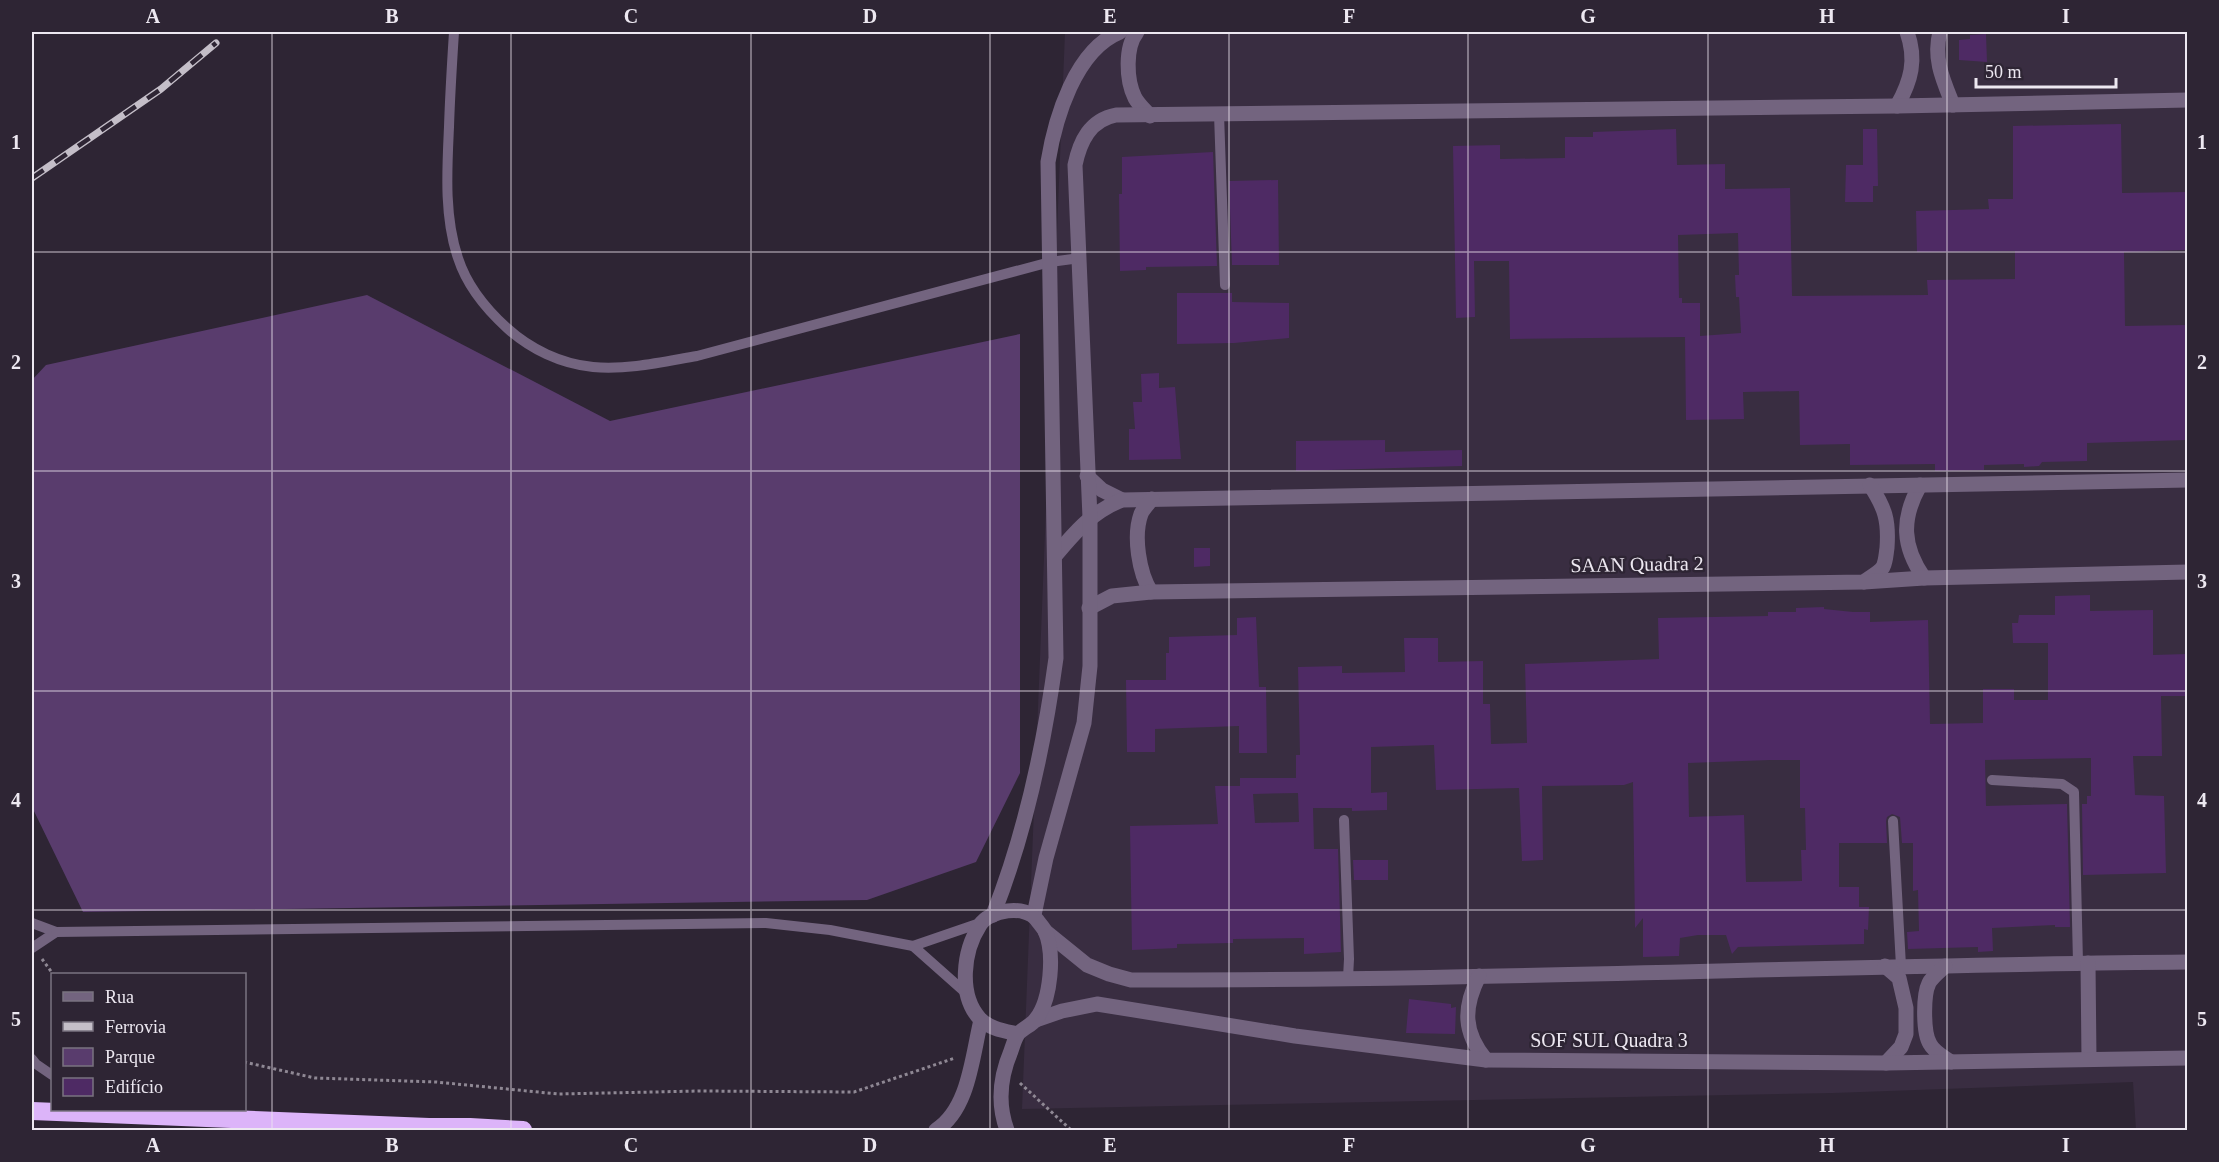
<svg xmlns="http://www.w3.org/2000/svg" width="2219" height="1162" viewBox="0 0 2219 1162" font-family="Georgia,serif">
  <rect width="100%" height="100%" fill="#2e2534"/>
  <polygon fill="#392d41" points="1065,32 2187,32 2187,1130 2136,1130 2133,1082 1833,1093 1022,1109"/>
  <polygon fill="#593c6d" points="367,295 610,421 1020,334 1020,773 976,862 867,900 83,912 32,807 32,380 46,365"/>
  <g fill="#4e2a64" fill-rule="evenodd">
    <polygon points="1986,34 1987,62 1959,60 1959,40 1970,39 1970,35"/>
    <path d="M2121 124 2122 193 2187 192V250L2124 252 2125 326 2187 325V440L2087 443V461L2042 462 2039 466 2024 467V464L1984 465V470L1935 471V464L1850 465V444L1800 445 1799 391 1743 392 1744 419 1686 420 1685 337 1510 339 1509 261H1474L1475 317 1456 318 1453 146 1500 145V159L1565 158V137H1593V132L1676 129 1677 165 1725 164V189L1790 188 1792 296 1928 295 1927 280 2015 279V251L1917 252 1916 211 1989 209 1988 199H2013V126ZM1738 233 1739 275H1735L1736 297H1739L1741 333 1700 336V303H1682V298H1679L1678 235Z"/>
    <polygon points="1863,129 1877,129 1878,186 1873,186 1873,202 1845,202 1846,165 1863,165"/>
    <polygon points="1213,152 1217,266 1146,267 1146,270 1120,271 1119,194 1122,194 1122,157"/>
    <polygon points="1278,180 1279,265 1232,265 1229,181"/>
    <polygon points="1177,293 1232,293 1232,302 1289,303 1289,338 1234,343 1177,344"/>
    <polygon points="1159,373 1159,388 1175,387 1181,459 1129,460 1129,429 1135,429 1133,402 1142,402 1141,374"/>
    <polygon points="1385,440 1385,452 1462,450 1462,466 1296,471 1296,441"/>
    <polygon points="1194,548 1210,548 1210,566 1194,567"/>
    <path d="M2090 595V611L2153 610V655L2187 654V696H2161L2162 756H2133L2135 795 2164 796 2166 873 2083 875 2082 804H2087V796H2091V758L1985 760 1986 806 2067 804 2070 927H2055V925L1992 928 1993 951 1978 952V947L1908 949 1907 932 1919 931 1918 890 1913 891V843H1902L1900 817 1892 814 1887 817 1886 821 1887 843H1839V887H1859V907H1869L1868 930 1864 929V944L1738 947 1732 954 1726 935H1698L1680 938 1679 956 1643 957V918L1635 928 1633 782 1624 785 1542 786 1543 860 1522 861 1519 788 1436 790 1434 745 1371 747V793L1387 792V810L1352 811V808H1313L1314 849H1338L1341 952 1304 954V938L1233 939V943L1177 944V948L1132 950 1130 826 1218 824 1215 786H1240V778H1296V755H1300L1298 667 1342 666V673L1405 672 1404 638H1438V662L1483 661V704H1490L1491 744 1527 743 1525 664 1659 659 1658 618 1768 616V612H1796V608L1824 607V609L1853 612H1870V622L1928 620 1930 724 1983 723V689H2014V700H2048V643H2013L2012 623H2018L2019 615H2055V596ZM1770 760H1800V808H1805L1806 850H1801L1802 881 1746 882 1744 815 1689 817 1688 763ZM1298 793 1299 822 1255 823 1253 794Z"/>
    <polygon points="1256,617 1259,687 1266,687 1267,753 1239,753 1239,726 1155,729 1155,752 1127,752 1126,680 1166,680 1166,653 1169,653 1169,637 1237,635 1237,618"/>
    <polygon points="1353,860 1388,860 1388,880 1354,880"/>
    <polygon points="1409,999 1451,1004 1451,1008 1456,1007 1455,1034 1406,1033"/>
  </g>
  <g fill="none" stroke-linecap="round" stroke-linejoin="round">
    <g stroke="#8f8894" stroke-width="3" stroke-dasharray="3 3" stroke-linecap="butt">
      <polyline points="42,959 53,974"/>
      <polyline points="244,1062 315,1078 436,1082 558,1094 700,1091 854,1092 955,1058"/>
      <polyline points="1020,1083 1071,1130"/>
    </g>
    <g stroke="#73647f" stroke-width="10">
      <path d="M454 32C452 63 450 95 449 127 447 170 444 217 458 258 467 286 486 309 507 328 530 349 561 364 593 367 628 370 662 362 697 356L1050 262 1080 258"/>
      <polyline points="1219,114 1225,285"/>
      <polyline points="1992,780 2062,784 2074,792 2078,963"/>
      <polyline points="1344,820 1349,959 1348,978"/>
      <polyline points="1893,821 1901,966"/>
      <polyline points="32,923 56,932 32,948"/>
      <polyline points="56,932 766,923 830,930 913,946"/>
      <polyline points="966,993 913,946 980,923"/>
      <polyline points="32,1059 36,1064 52,1075"/>
    </g>
    <g stroke="#73647f" stroke-width="15">
      <path d="M1137 32C1125 47 1126 80 1135 98 1139 105 1145 110 1150 116"/>
      <path d="M1940 32C1933 59 1943 80 1953 105"/>
      <path d="M1897 106C1911 81 1917 60 1907 32"/>
      <polyline points="1087,476 1102,490 1122,500"/>
      <path d="M1920 485C1901 519 1902 546 1924 578"/>
      <path d="M1055 556C1075 532 1093 511 1122 500L2188 480"/>
      <path d="M1864 582C1870 577 1879 573 1883 567 1886 561 1886 554 1887 548 1889 520 1885 508 1870 485"/>
      <path d="M1151 592C1139 573 1133 536 1141 514 1143 509 1149 503 1152 499"/>
      <polyline points="1089,608 1112,596 1151,592 1864,582 1924,578 2188,572"/>
      <path d="M993 915C1026 832 1044 746 1056 658L1048 162C1055 119 1075 50 1120 32"/>
      <path d="M1034 915 1046 858 1084 723 1090 666V518L1075 165C1080 141 1090 120 1116 115L1897 106 2188 100"/>
      <path d="M1045 931 1087 965 1109 974 1131 980C1483 981 1835 965 2188 962"/>
      <polyline points="2088,963 2089,1059"/>
      <polyline points="1885,966 1899,978 1906,1008 1906,1034 1901,1047 1886,1063"/>
      <path d="M1945 966C1940 971 1932 977 1929 983 1923 995 1923 1033 1930 1044 1934 1052 1944 1057 1951 1062"/>
      <path d="M1479 976C1463 1008 1463 1032 1486 1060"/>
      <polyline points="1036,1020 1062,1011 1097,1004 1295,1036 1486,1060 1886,1063 2188,1058"/>
      <path d="M936 1130C969 1109 972 1057 981 1020"/>
      <path d="M1007 1130C997 1103 1000 1077 1011 1051 1013 1045 1015 1038 1018 1034 1023 1028 1032 1025 1036 1019 1051 1000 1055 953 1045 931 1043 927 1039 923 1037 920 1026 904 989 910 980 925 963 951 958 995 980 1019 990 1029 1005 1031 1018 1034"/>
    </g>
    <polyline stroke="#dcb4f9" stroke-width="18" points="32,1111 429,1127 470,1127 523,1130"/>
    <defs>
      <polyline id="rail" points="32,178 161,89 216,43"/>
    </defs>
    <use href="#rail" stroke="#c4bec8" stroke-width="7"/>
    <use href="#rail" stroke="#2e2534" stroke-width="4.5" stroke-dasharray="14" stroke-linecap="butt"/>
  </g>
  <path fill="none" stroke="#ede8f1" stroke-width="1.5" stroke-opacity="0.55" d="M272 32V1130M511 32V1130M751 32V1130M990 32V1130M1229 32V1130M1468 32V1130M1708 32V1130M1947 32V1130M32 252H2188M32 471H2188M32 691H2188M32 910H2188"/>
  <g text-anchor="middle" stroke-width="5" stroke-linejoin="round" paint-order="stroke">
    <g font-size="20" fill="#ede8f1" stroke="#2e2534">
      <text transform="translate(1637 564) rotate(-1)" y="7">SAAN Quadra 2</text>
      <text x="1609" y="1047">SOF SUL Quadra 3</text>
    </g>
  </g>
  <rect width="2219" height="1162" fill="none" stroke="#2e2534" stroke-width="66"/>
  <rect x="51" y="973" width="195" height="138" fill="#2e2534" stroke="#7a7380" stroke-width="1.5"/>
  <rect x="63" y="992" width="30" height="9" fill="#73647f" stroke="#7a7380" stroke-width="1.5"/>
  <text x="105" y="1003" font-size="18" fill="#ede8f1">Rua</text>
  <rect x="63" y="1022" width="30" height="9" fill="#c4bec8" stroke="#7a7380" stroke-width="1.5"/>
  <text x="105" y="1033" font-size="18" fill="#ede8f1">Ferrovia</text>
  <rect x="63" y="1048" width="30" height="18" fill="#593c6d" stroke="#7a7380" stroke-width="1.5"/>
  <text x="105" y="1063" font-size="18" fill="#ede8f1">Parque</text>
  <rect x="63" y="1078" width="30" height="18" fill="#4e2a64" stroke="#7a7380" stroke-width="1.5"/>
  <text x="105" y="1093" font-size="18" fill="#ede8f1">Edifício</text>
  <path d="M1976 78v9h140v-9" fill="none" stroke="#ede8f1" stroke-width="3"/>
  <text x="1985" y="78" font-size="18" fill="#ede8f1" stroke="#2e2534" stroke-width="4.5" paint-order="stroke">50 m</text>
  <rect x="33" y="33" width="2153" height="1096" fill="none" stroke="#ede8f1" stroke-width="2"/>
  <g font-size="20" text-anchor="middle" font-weight="bold" fill="#ede8f1">
    <text x="153" y="23">A</text>
    <text x="392" y="23">B</text>
    <text x="631" y="23">C</text>
    <text x="870" y="23">D</text>
    <text x="1110" y="23">E</text>
    <text x="1349" y="23">F</text>
    <text x="1588" y="23">G</text>
    <text x="1827" y="23">H</text>
    <text x="2066" y="23">I</text>
    <text x="16" y="149">1</text>
    <text x="2202" y="149">1</text>
    <text x="16" y="369">2</text>
    <text x="2202" y="369">2</text>
    <text x="16" y="588">3</text>
    <text x="2202" y="588">3</text>
    <text x="16" y="807">4</text>
    <text x="2202" y="807">4</text>
    <text x="16" y="1026">5</text>
    <text x="2202" y="1026">5</text>
    <text x="153" y="1152">A</text>
    <text x="392" y="1152">B</text>
    <text x="631" y="1152">C</text>
    <text x="870" y="1152">D</text>
    <text x="1110" y="1152">E</text>
    <text x="1349" y="1152">F</text>
    <text x="1588" y="1152">G</text>
    <text x="1827" y="1152">H</text>
    <text x="2066" y="1152">I</text>
  </g>
</svg>
